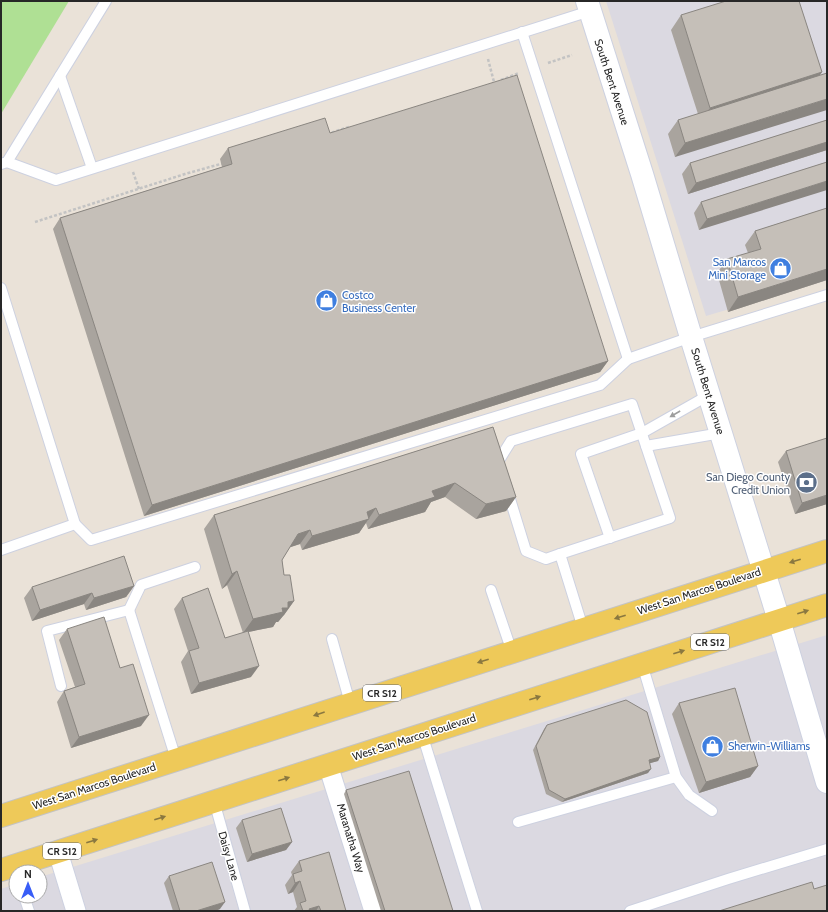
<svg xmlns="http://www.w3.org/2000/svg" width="828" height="912" viewBox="0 0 828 912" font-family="Cabin,sans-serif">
  <rect width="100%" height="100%" fill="#eae2d8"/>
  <g fill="#dbd9e1">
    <polygon points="606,1 827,1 827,280 706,316"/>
    <polygon points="827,635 827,911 1,911 1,889 16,884 16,896 40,896 40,877"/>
  </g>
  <polygon fill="#afe094" points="1,1 69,1 1,114"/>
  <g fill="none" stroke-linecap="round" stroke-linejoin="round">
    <defs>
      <g id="service">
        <polyline points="522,32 628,359 691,337 827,295"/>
        <polyline points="60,76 92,168"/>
        <polyline points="7,162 56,180 590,11"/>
        <polyline points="1,164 7,162 106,1"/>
        <polyline points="1,288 75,524 1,550"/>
        <polyline points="646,446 721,433"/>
        <polyline points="499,466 498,462 511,441 632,404 670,518 560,554 583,628"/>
        <polyline points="510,499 526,551 546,559 560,554"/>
        <polyline points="75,524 91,540 600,385 628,359"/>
        <polyline points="610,538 581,454 642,433 709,395"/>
        <polyline points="491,590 512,652"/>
        <polyline points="129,610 141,585 195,567"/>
        <polyline points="332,639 350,703"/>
        <polyline points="642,664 676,777 689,795 712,811"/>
        <polyline points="61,686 47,631 129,610 176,759"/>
        <polyline points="422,734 477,911"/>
        <polyline points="214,801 245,911"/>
        <polyline points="518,822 676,777"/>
        <polyline points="24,896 29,911"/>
        <polyline points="630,911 728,879 827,849"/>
      </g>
      <g id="minor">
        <polyline points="328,765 374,911"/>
        <polyline points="58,852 76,911"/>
      </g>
      <polyline id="tertiary" points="587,1 642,174 691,337 779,620 827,782"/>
      <g id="primary">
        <polyline points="1,816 827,551"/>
        <polyline points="1,870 827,605"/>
      </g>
    </defs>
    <use href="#service" stroke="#cdd1e0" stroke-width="12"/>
    <use href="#minor" stroke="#cdd1e0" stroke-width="21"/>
    <use href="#tertiary" stroke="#cdd1e0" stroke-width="24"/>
    <use href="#primary" stroke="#c3c3c3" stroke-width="24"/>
    <g stroke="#c3c3c3" stroke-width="2.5" stroke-dasharray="3 2" stroke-linecap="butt">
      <polyline points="488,59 494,82"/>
      <polyline points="548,63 572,55"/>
      <polyline points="501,80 519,73"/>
      <polyline points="327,134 349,127"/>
      <polyline points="133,172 139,189"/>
      <polyline points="35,222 185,174 224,163"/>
    </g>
    <use href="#service" stroke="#fff" stroke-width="10"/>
    <use href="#minor" stroke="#fff" stroke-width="19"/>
    <use href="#tertiary" stroke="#fff" stroke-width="22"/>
    <use href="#primary" stroke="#eec959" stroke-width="22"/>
  </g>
  <g fill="#a9a49e">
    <polygon points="681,15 822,72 820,75 675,157 668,134 678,120 698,114 671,30"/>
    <polygon points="827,120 827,150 688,194 682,174 690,163"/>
    <polygon points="330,133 608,361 600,372 144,516 53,229 60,218 222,167 220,159 228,148"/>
    <polygon points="827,162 699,230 694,213 701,202"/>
    <polygon points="827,208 827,280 728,312 717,273 727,259 748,253 745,245 755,231"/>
    <polygon points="493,427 516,497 506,511 476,519 445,497 431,502 425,512 368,529 366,523 359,533 302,550 300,544 290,547 282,560 284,575 294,601 284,615 283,616 278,622 276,622 273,627 248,632 251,677 191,694 181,662 188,651 174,609 182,598 225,638 243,633 227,585 222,589 204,529 214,515"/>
    <polygon points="786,451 827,504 795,514 778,462"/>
    <polygon points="134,586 126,597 86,610 84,604 32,621 24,598 32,587"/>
    <polygon points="67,629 120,668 141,726 71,748 57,702 64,691 75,687 59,640"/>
    <polygon points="679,703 758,766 750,777 699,793 672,714"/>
    <polygon points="547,725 660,757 658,761 650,763 648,773 562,802 546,794 533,750 544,729"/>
    <polygon points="346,790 453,911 381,911 344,794"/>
    <polygon points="242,820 292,842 286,850 247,862 236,828"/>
    <polygon points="299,861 346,911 294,911 297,907 293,892 288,894 285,885 292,875 291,872"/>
    <polygon points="169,876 220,909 215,911 173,911 164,883"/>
  </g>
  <g fill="#8a8681">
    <polygon points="822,72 812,86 700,122 710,108"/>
    <polygon points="827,99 827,110 675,157 685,143"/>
    <polygon points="827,142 827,150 688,194 696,183"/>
    <polygon points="827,181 827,190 699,230 707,219"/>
    <polygon points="827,269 827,280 728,312 738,297"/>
    <polygon points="608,361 600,372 144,516 152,505"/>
    <polygon points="455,483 445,497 431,502 425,512 368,529 379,515 432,491"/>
    <polygon points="827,495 827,504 795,514 802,503"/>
    <polygon points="516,497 506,511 476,519 486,504"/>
    <polygon points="376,508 359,533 302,550 312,536"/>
    <polygon points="310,530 300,544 288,548 298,534"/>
    <polygon points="237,571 227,585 222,589 232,574"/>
    <polygon points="134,586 126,597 86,610 94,598"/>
    <polygon points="92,593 84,604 32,621 40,610"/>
    <polygon points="294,601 284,615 283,616 278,622 276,622 273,627 243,633 253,619 282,608 288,602"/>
    <polygon points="259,666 251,677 191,694 199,683"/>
    <polygon points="149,715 141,726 71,748 79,737"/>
    <polygon points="660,757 658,761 647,764 649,760"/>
    <polygon points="758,766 750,777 699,793 706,782"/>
    <polygon points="651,769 648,773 562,802 565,799"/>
    <polygon points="292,842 286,850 247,862 252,854"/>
    <polygon points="300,881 293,892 288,894 295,883"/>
    <polygon points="225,902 220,909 215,911 196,911"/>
    <polygon points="319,906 316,911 308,911 309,909"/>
  </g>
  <g fill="#c5bfb8" stroke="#8a8681">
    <polygon points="726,1 799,1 822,72 710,108 681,15"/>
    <polygon points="827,73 827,99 685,143 678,120"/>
    <polygon points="517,75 608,361 152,505 60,218 232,164 228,148 325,118 330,133"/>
    <polygon points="827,120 827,142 696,183 690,163"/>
    <polygon points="827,162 827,181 707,219 701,202"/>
    <polygon points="827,208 827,269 738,297 727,259 761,249 755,231"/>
    <polygon points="493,427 516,497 486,504 455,483 432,491 435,497 379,515 376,508 367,512 369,519 312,536 310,530 298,534 282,560 284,575 290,575 294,601 288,602 288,608 282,608 283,612 253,619 237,571 232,574 214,515"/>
    <polygon points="827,438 827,495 802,503 786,451"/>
    <polygon points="124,556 134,586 94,598 92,593 40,610 32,587"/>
    <polygon points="208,588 225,638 248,631 259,666 199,683 189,651 199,648 182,598"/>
    <polygon points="104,617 120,668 133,664 149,715 79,737 64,691 85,684 67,629"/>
    <polygon points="735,688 758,766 706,782 679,703"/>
    <polygon points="626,700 647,712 660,757 649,760 651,769 565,799 549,790 536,746 547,725"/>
    <polygon points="409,771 453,911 385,911 346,790"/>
    <polygon points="281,808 292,842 252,854 242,820"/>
    <polygon points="329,852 346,911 321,911 319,906 309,909 310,911 303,911 300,903 306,901 300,881 295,883 293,874 302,871 299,861"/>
    <polygon points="212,862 225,902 196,911 180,911 169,876"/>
    <polygon points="812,882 814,889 827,885 827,911 719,911"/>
  </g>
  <defs><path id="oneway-solid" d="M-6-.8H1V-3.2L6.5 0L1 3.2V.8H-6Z"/></defs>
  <use fill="#9e9e9e" href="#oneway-solid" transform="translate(675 414) rotate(150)"/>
  <g fill="#8a7840">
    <use href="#oneway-solid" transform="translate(795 561) rotate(163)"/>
    <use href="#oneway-solid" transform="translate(803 612) rotate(-17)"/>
    <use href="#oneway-solid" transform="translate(620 617) rotate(162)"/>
    <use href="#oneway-solid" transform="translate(679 652) rotate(-18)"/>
    <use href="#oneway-solid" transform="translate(483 661) rotate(162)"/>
    <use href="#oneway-solid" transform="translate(535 698) rotate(-18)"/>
    <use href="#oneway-solid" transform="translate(319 714) rotate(161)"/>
    <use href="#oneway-solid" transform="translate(284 779) rotate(-17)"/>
    <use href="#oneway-solid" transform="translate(160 818) rotate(-18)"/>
    <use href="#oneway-solid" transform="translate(92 841) rotate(-18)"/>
  </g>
  <defs>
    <symbol id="shop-disc" viewBox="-11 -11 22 22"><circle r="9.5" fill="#3f7fe0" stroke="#fff"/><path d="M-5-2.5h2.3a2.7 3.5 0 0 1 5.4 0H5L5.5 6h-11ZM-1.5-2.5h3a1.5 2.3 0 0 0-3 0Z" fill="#fff"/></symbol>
    <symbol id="bank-disc" viewBox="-11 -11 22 22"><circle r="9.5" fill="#5c6f8a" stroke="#fff"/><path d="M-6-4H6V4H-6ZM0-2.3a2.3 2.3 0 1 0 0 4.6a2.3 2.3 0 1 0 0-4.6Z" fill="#fff"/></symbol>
  </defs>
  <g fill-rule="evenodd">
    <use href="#shop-disc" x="768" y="256" width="25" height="25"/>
    <use href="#shop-disc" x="314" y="288" width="25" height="25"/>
    <use href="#bank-disc" x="794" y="470" width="25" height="25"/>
    <use href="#shop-disc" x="700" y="734" width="25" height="25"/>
  </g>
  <g text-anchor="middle" stroke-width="3" stroke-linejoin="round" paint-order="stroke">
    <g fill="#fff" stroke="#686868" stroke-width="1">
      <rect x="691" y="634" width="38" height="16" rx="3"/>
      <rect x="363" y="685" width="38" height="16" rx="3"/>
      <rect x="43" y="843" width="38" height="16" rx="3"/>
    </g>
    <g font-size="10" font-weight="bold" fill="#272727">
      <text x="710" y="646">CR S12</text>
      <text x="382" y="697">CR S12</text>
      <text x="62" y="855">CR S12</text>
    </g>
    <g font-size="11" fill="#272727" stroke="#fff">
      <text transform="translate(612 82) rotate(72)" y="4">South Bent Avenue</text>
      <text transform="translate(708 391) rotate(73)" y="4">South Bent Avenue</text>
      <text transform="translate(699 591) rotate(-18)" y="4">West San Marcos Boulevard</text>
      <text transform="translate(414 737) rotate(-18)" y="4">West San Marcos Boulevard</text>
      <text transform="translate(94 786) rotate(-18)" y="4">West San Marcos Boulevard</text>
      <text transform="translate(351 838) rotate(73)" y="4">Maranatha Way</text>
      <text transform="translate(229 856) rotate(74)" y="4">Daisy Lane</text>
    </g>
    <g font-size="11" fill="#366cbe" stroke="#fff" text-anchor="start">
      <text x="766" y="266" text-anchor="end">San Marcos<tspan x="766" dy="13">Mini Storage</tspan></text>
      <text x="342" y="299">Costco<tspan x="342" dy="13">Business Center</tspan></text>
      <text x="728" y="750">Sherwin-Williams</text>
    </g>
    <g font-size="11" fill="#4e5e75" stroke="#fff" text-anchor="end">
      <text x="790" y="481">San Diego County<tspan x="790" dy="13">Credit Union</tspan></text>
    </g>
  </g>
  <rect width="828" height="912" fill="none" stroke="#272727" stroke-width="4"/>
  <g transform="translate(28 884)"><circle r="19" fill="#ffffff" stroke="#a9a9a9"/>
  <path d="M0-3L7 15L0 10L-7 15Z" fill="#385df7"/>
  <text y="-6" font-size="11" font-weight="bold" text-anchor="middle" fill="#272727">N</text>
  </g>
</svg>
